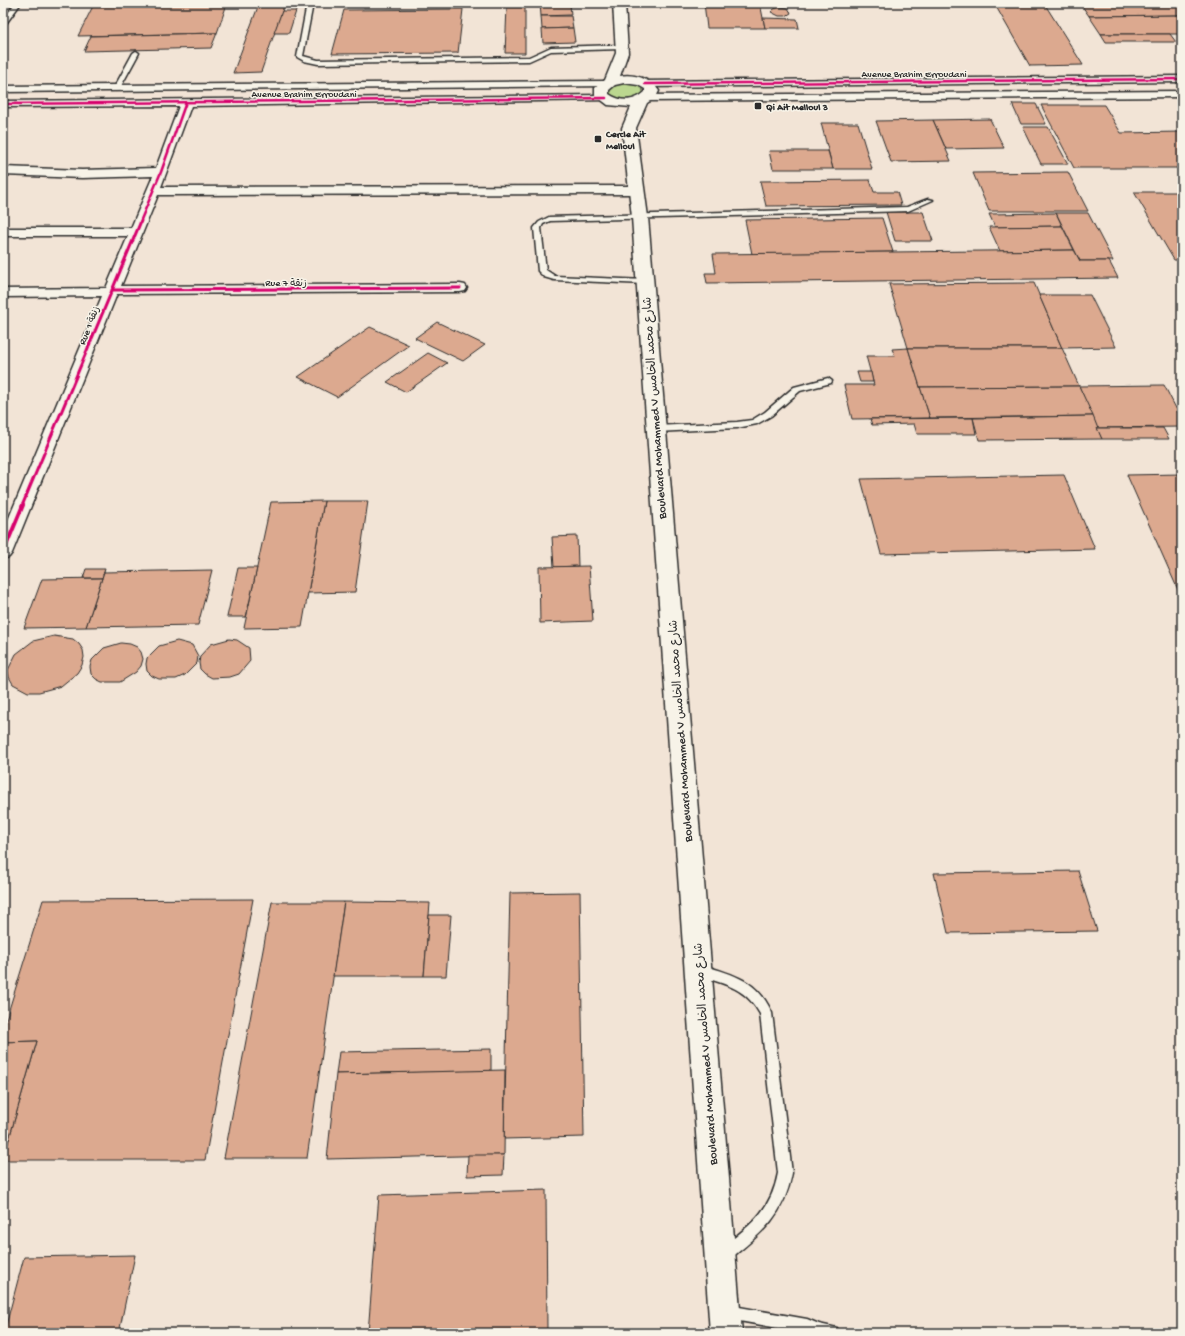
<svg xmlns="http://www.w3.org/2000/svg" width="1185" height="1336" viewBox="0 0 1185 1336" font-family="'Gochi Hand','Playpen Sans Arabic',sans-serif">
  <rect width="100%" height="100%" fill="#f2e4d6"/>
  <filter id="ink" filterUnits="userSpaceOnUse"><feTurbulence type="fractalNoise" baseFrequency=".025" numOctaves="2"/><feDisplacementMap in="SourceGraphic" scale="8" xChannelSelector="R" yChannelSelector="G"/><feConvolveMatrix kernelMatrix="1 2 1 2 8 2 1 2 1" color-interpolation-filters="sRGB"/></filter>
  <g filter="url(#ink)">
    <path fill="#bbd78f" stroke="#73815d" d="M624 83 634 84 642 88 643 93C633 103 619 100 608 94V89L613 85Z"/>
    <g fill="#dca98f" stroke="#2b2b2b">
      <polygon points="285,3 261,72 233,73 259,4"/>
      <polygon points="540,3 570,3 571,15 541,16"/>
      <polygon points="704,3 760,3 765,28 707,28"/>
      <polygon points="771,3 790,3 781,6"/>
      <polygon points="994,3 1044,3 1083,65 1030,66"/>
      <polygon points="1080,3 1182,3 1182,15 1089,16"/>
      <polygon points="227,4 217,33 78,36 93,6"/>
      <polygon points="507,7 525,7 525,53 505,53"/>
      <polygon points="780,7 788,8 791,13 786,16 779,16 771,12 774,9"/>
      <polygon points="463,9 458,53 332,54 344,10"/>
      <polygon points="282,11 296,11 289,33 274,33"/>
      <polygon points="1182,15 1182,34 1101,34 1089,16"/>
      <polygon points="541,16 571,16 573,28 542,29"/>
      <polygon points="763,18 797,19 799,28 765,28"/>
      <polygon points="573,28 575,42 543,43 542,29"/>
      <polygon points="217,33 211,48 84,51 91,36"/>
      <polygon points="1101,34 1170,34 1176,42 1106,42"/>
      <polygon points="1012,104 1036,104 1046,124 1021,124"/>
      <polygon points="1041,105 1104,105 1121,133 1182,132 1182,168 1074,168"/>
      <polygon points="990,119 1004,148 946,149 933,120"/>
      <polygon points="933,120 951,161 891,162 876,121"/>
      <polygon points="821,123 858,123 872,169 833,169"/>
      <polygon points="1023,127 1048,127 1068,164 1041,164"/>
      <polygon points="769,151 828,151 833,169 773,169"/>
      <polygon points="1068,172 1088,211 989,211 973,173"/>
      <polygon points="870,180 874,192 897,192 901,205 766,206 760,181"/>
      <polygon points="1134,192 1182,192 1182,260 1174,260"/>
      <polygon points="886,212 923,212 933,241 895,241"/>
      <polygon points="1056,213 1088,213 1113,261 1080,261"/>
      <polygon points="1056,213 1062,226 995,227 989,214"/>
      <polygon points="882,218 893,252 752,254 745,220"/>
      <polygon points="1062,226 1074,250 1000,251 989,227"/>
      <polygon points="1074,250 1080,261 1109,261 1118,278 707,283 705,273 716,273 713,254"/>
      <polygon points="1034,283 1062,348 908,348 889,284"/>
      <polygon points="1039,295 1090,295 1116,347 1062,348"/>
      <polygon points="437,322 485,345 463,361 415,338"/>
      <polygon points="370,327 409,345 337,397 298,377"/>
      <polygon points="908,348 930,418 852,419 844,385 874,385 866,356 895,356 892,349"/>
      <polygon points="908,348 1062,348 1079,386 920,387"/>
      <polygon points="428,353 447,363 406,392 387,382"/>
      <polygon points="857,372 871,372 873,382 860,382"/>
      <polygon points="1164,385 1182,420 1182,427 1097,428 1079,386"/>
      <polygon points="1079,386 1093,416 930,418 920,387"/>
      <polygon points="1093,416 1102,439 979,440 973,418"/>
      <polygon points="973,418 976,434 917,434 914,424 872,425 870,419"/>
      <polygon points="1097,428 1163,428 1169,439 1102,439"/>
      <polygon points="1182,474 1182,599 1127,475"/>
      <polygon points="1064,475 1095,549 881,554 861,479"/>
      <polygon points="324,501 368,501 355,592 308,593"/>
      <polygon points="324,501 302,627 244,628 271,502"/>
      <polygon points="577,536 578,566 554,567 552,537"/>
      <polygon points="589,566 593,621 540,623 539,567"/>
      <polygon points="238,568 257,568 246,617 227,617"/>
      <polygon points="86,569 105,569 102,578 83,578"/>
      <polygon points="212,570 198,625 86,627 104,572"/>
      <polygon points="102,578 86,627 24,628 42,579"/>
      <polygon points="54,636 73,639 79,644 83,650 84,657 82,665 77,673 61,686 39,692 28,692 13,684 9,677 8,670 16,654 33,641"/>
      <polygon points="229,639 237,640 249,648 250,661 239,674 230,677 212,678 205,674 200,669 199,663 200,656 211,644"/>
      <polygon points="177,641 192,645 198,656 197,663 185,675 176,679 159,679 152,676 147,671 146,664 147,658 159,646"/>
      <polygon points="121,643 130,644 137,647 141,652 143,659 141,666 136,672 120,682 102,682 96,679 91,674 90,667 92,660 104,648"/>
      <polygon points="1078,871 1097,931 948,933 934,873"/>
      <polygon points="580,892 584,1137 504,1139 510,893"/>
      <polygon points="253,899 205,1160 3,1160 37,1041 3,1042 3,1029 43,900"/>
      <polygon points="272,902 344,902 307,1158 224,1158"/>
      <polygon points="344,902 430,903 424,976 333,976"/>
      <polygon points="429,915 451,915 446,976 424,976"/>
      <polygon points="37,1041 3,1160 3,1042"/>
      <polygon points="491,1049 491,1071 336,1074 339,1052"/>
      <polygon points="505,1070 504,1155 327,1159 336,1074"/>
      <polygon points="468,1155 504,1155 503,1175 467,1176"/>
      <polygon points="546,1190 547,1333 368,1333 379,1195"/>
      <polygon points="135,1255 119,1333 4,1333 24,1257"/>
    </g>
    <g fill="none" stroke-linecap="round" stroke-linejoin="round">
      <defs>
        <g id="service">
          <polygon points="15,3 21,3 5,25 3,26 3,20"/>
          <polygon points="309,7 312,9 303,56 318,60 529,57 551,47 622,45 625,47 622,49 551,51 529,61 318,64 304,61 297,57 306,9"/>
          <polygon points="136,51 139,53 120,88 115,89 114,88 133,53"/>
          <polygon points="928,199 933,200 908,211 550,221 543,224 541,228 546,270 555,276 645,280 649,282 645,284 554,280 544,277 538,271 534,228 539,222 549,217 907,207"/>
          <polygon points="828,378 832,381 831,383 800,391 771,416 757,424 737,428 656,432 652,429 656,426 737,422 752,420 765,412 794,387"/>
          <path d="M699 964C731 974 758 979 772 1013L792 1173C784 1216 762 1233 730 1259L725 1261 720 1259 718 1254 720 1249C749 1226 771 1212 778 1173L760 1014C744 985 723 985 695 974L693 970 695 966Z"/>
          <polygon points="728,1305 807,1319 819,1324 837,1328 839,1333 806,1333 728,1319 723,1317 721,1312 723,1307"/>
        </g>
        <g id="minor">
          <polygon points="1182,76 1182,82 645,87 639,84 645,81"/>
          <polygon points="605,81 609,82 611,84 609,86 3,92 3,86"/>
          <polygon points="1182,91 1182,97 648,101 642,98 648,95"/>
          <polygon points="606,95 612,98 610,100 191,106 161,187 636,186 642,190 636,194 158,195 121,286 460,284 465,285 467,288 465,291 460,292 117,294 12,553 9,557 3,559 3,532 102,296 3,297 3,289 106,288 128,236 3,236 3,228 131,228 153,176 82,178 3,175 3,167 82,170 156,168 179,106 3,107 3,101"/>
        </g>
        <path id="secondary" d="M613 3H625L628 53 620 76C633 73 652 79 659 91L656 97 647 103 636 128 648 217 742 1333H710L632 217 622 128 631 107 608 105 595 95V88L605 80 616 53ZM624 83 638 85 645 89V92C634 102 620 102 609 94V90L615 85Z"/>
      </defs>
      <use href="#service" stroke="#2b2b2b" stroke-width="3"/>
      <use href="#minor" stroke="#2b2b2b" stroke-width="3"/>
      <use href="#secondary" stroke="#2b2b2b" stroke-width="3"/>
      <use href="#service" fill="#f7f3e8" fill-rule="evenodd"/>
      <use href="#minor" fill="#f7f3e8" fill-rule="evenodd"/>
      <use href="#secondary" fill="#f7f3e8" fill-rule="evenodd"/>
      <defs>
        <g id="cycleway-far2">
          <polyline points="645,84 1182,79"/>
          <polyline points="3,104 606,98"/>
          <polyline points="140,222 161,172 186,102"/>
        </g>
        <g id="cycleway-far1">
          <polyline points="112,290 460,288"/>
          <polyline points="22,506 141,221"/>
        </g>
        <polyline id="cycleway" points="3,553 23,505"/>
      </defs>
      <use href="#cycleway-far2" stroke="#f7f3e8" stroke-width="4"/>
      <use href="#cycleway-far1" stroke="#f7f3e8" stroke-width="5"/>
      <use href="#cycleway" stroke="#f7f3e8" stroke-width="6"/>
      <use href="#cycleway-far2" stroke="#d6006c" stroke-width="2.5"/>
      <use href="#cycleway-far1" stroke="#d6006c" stroke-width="3"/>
      <use href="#cycleway" stroke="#d6006c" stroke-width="4"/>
    </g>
  </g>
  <g fill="#2b2b2b" stroke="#f7f3e8" stroke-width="1.5">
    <rect x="754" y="102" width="8" height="8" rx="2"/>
    <rect x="594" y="135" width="8" height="8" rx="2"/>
  </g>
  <g text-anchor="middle" stroke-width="3" stroke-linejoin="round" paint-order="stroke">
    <g font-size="10" fill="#2b2b2b" stroke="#f7f3e8">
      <text x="914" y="77">Avenue Brahim Erroudani</text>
      <text x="304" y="97">Avenue Brahim Erroudani</text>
      <text x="286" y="286">Rue 7 زنقة</text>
      <text transform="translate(88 325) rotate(-68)" y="4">Rue 1 زنقة</text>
    </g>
    <g font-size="10" font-weight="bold" fill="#2b2b2b" stroke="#f7f3e8" text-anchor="start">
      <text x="766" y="110">Qi Ait Melloul 3</text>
      <text x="606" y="137">Cercle Ait<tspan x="606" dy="12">Melloul</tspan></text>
    </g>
    <g font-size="12" fill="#2b2b2b" stroke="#f7f3e8">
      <text transform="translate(654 408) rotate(-94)" y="4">Boulevard Mohammed V شارع محمد الخامس</text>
      <text transform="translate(680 731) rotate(-94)" y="4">Boulevard Mohammed V شارع محمد الخامس</text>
      <text transform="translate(705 1054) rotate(-94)" y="4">Boulevard Mohammed V شارع محمد الخامس</text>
    </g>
  </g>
  <rect width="1185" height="1336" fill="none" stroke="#f7f3e8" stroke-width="16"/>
  <rect x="8" y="8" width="1169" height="1320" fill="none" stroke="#2b2b2b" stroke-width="1.5" filter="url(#ink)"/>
</svg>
